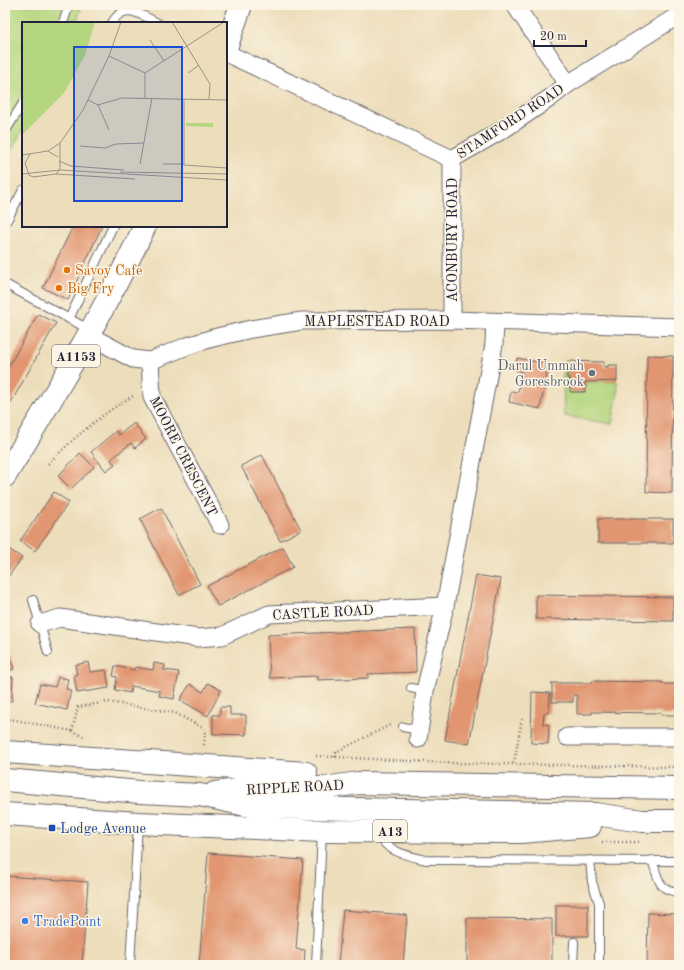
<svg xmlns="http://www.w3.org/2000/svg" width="684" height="970" viewBox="0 0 684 970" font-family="'Old Standard TT',serif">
  <rect width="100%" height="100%" fill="#fcf5e5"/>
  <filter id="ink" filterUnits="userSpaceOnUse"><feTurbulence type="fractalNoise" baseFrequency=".025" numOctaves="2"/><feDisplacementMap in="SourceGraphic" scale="8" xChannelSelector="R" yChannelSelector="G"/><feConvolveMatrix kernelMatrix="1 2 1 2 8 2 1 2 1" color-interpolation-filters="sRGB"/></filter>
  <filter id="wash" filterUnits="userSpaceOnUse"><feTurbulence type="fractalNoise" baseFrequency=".012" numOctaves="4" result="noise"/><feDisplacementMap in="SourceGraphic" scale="16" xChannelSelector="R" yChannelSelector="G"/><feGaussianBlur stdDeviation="0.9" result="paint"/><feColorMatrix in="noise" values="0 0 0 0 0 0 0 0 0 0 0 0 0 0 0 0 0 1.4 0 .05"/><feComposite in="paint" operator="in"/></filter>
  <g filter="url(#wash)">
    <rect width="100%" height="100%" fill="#eddebb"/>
    <g fill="#b3d67e" stroke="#6a7c5c">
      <polygon points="5,5 82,5 76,23 23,23 23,129 5,161"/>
      <polygon points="563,369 567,369 567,378 570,378 570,392 585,392 585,382 617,381 618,392 612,424 564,416"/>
    </g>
    <g id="blocks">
      <g fill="#e19570">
        <polygon points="73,226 102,226 68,300 43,288"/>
        <polygon points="38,314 56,323 5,413 5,373"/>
        <polygon points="647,355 673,356 672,493 646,492"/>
        <polygon points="517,358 549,364 540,409 509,402 511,391 518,392 520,383 522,372 515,370"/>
        <polygon points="567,361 604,362 604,367 608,367 608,365 617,365 617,381 585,382 585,392 570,392 570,378 567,378"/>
        <polygon points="134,423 146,439 135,448 131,443 115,456 111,460 115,464 106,471 91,452 116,431 119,435"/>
        <polygon points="80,453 94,467 71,489 58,476"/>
        <polygon points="262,455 301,530 280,541 241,466"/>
        <polygon points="54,492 69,502 35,551 20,541"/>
        <polygon points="161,508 200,584 179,595 140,519"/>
        <rect x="598" y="519" width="75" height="24"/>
        <polygon points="6,547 22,558 5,581 5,548"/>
        <polygon points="283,547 293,567 218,606 207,586"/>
        <polygon points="476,575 501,579 469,744 445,740"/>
        <polygon points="536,595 673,597 673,621 536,619"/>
        <polygon points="415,629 416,672 368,674 368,678 318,680 318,676 270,678 268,635"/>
        <polygon points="10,655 14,669 5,672 5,656"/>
        <polygon points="88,662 90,672 106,670 109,688 77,693 74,675 77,675 75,665"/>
        <polygon points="154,663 165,665 164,670 179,672 174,699 159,696 160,691 131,686 130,693 115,690 117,677 113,676 115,666 134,670 135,667 153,670"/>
        <polygon points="5,677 13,677 12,701 5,701"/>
        <polygon points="58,677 68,679 66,689 71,690 67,710 35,703 40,684 55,687"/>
        <polygon points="592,681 662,682 662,684 677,684 677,715 661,715 661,713 592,712 592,714 577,714 577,695 573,695 573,702 552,702 552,683 592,683"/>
        <polygon points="208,683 221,690 208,716 180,700 190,684 203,692"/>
        <polygon points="532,692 550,693 549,713 544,713 543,724 549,725 548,744 531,743"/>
        <polygon points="220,707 230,707 230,715 246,715 246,735 213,734 213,715 220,715"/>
        <polygon points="208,853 303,860 296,949 305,950 304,965 199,965"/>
        <polygon points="5,876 88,882 82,965 5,965"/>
        <rect x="556" y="905" width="32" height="31"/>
        <polygon points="343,910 407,915 403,965 338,965"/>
        <polygon points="648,913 679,914 679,965 647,965"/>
        <polygon points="467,918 552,919 552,965 467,965"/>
      </g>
    </g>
  </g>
  <g filter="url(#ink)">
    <use href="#blocks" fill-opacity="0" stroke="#696468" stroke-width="1"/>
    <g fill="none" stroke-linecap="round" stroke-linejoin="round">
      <defs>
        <g id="service">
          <polyline points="63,23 69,5"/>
          <path d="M112 23C124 1 141 15 158 23"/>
          <polyline points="5,132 23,103"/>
          <polyline points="5,224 23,190"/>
          <polyline points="5,284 90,330"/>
          <polyline points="69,319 113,226"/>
          <polyline points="33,600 48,652"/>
          <polyline points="411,688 425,691"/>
          <polyline points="403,727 419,730"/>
          <path d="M380 833C381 851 413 857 426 860L679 861"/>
          <polyline points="590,860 592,882 599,903 599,965"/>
          <path d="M652 860C659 879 657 890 679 892"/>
          <polyline points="130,965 138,824"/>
          <polyline points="316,965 322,831"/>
          <polyline points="573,965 574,942"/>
        </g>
        <g id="minor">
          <polyline points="515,5 568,84"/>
          <polyline points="226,53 452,159"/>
          <polyline points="452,159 504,129 550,98 568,84 679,15"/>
          <polyline points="452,320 452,159"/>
          <polyline points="88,335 133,359 150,361 187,346 213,338 251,329 302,321 452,320 679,327"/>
          <polyline points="150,361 152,397 220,525"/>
          <polyline points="40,624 60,618 198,638 222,636 269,614 445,606"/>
          <polyline points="567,737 679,737"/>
          <polyline points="418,739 425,691 445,606 494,344 495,322"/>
        </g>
        <g id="primary">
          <polyline points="226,48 241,5"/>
          <path d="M5 476C55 395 104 312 145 226"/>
        </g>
        <g id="trunk">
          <polyline points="5,752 306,773"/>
          <polyline points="5,780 140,792 200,795 255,807 595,814 642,821 679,821"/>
          <polyline points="215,793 259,787 325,788 358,783 679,788"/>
          <polyline points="5,814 138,823 322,831 521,832 590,826"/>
        </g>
      </defs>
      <use href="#service" stroke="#696468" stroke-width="10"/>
      <use href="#minor" stroke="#696468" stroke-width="19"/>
      <use href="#primary" stroke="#696468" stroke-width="24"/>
      <use href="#trunk" stroke="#696468" stroke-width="24"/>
      <g stroke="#696468" stroke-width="2.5" stroke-dasharray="1 3" stroke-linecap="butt">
        <path d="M48 464C74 438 102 413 135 395"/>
        <polyline points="5,718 72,731 84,737"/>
        <polyline points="72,731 78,707 108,702 175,713 205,729 204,748"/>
        <polyline points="316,756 448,763 679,767"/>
        <polyline points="335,757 336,752 392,724"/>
        <polyline points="514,763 522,719"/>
        <polyline points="602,842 642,842"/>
      </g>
      <use href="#service" stroke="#fff" stroke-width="8"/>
      <use href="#minor" stroke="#fff" stroke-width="17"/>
      <use href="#primary" stroke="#fff" stroke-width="22"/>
      <use href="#trunk" stroke="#fff" stroke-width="22"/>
    </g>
  </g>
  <g fill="#e8710a" stroke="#fcf5e5" stroke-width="1.5">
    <circle cx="67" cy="270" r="4"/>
    <circle cx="59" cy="288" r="4"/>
  </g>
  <circle fill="#6b7280" stroke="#fcf5e5" stroke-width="1.5" cx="592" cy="373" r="4"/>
  <rect fill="#1a4fb4" stroke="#fcf5e5" stroke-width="1.5" x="48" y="824" width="8" height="8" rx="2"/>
  <circle fill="#3f7fe0" stroke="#fcf5e5" stroke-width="1.5" cx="25" cy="921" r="4"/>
  <g text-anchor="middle" stroke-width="3" stroke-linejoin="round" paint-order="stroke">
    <g fill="#fcf5e5" stroke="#63616e" stroke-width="1">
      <rect x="52" y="345" width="48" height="22" rx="3"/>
      <rect x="373" y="820" width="34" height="22" rx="3"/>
    </g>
    <g font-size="13" font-weight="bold" fill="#22223b">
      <text x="76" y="361">A1153</text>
      <text x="390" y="836">A13</text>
    </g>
    <g font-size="14" fill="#22223b" stroke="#fcf5e5">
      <text transform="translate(510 121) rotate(-33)" y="5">STAMFORD ROAD</text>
      <text transform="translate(452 240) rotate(-90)" y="5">ACONBURY ROAD</text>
      <text x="377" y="326">MAPLESTEAD ROAD</text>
      <text transform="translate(184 456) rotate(63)" y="5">MOORE CRESCENT</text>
      <text transform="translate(323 612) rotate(-3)" y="5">CASTLE ROAD</text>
      <text transform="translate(295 787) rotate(-3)" y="5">RIPPLE ROAD</text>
    </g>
    <g font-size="14" fill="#c56008" stroke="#fcf5e5" text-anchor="start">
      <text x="75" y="275">Savoy Cafe</text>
      <text x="67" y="293">Big Fry</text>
    </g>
    <g font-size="14" fill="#5b616d" stroke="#fcf5e5" text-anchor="end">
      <text x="584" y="370">Darul Ummah<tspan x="584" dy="16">Goresbrook</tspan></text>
    </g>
    <g font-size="14" fill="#164399" stroke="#fcf5e5" text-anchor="start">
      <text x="60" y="833">Lodge Avenue</text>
    </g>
    <g font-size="14" fill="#366cbe" stroke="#fcf5e5" text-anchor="start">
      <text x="33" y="926">TradePoint</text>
    </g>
  </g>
  <g transform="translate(22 22)">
    <rect width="205" height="205" fill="#eddebb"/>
    <path d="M0 0H73L63 33 42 71 0 113ZM164 101H191V105L164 104Z" fill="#b3d67e"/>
    <path fill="none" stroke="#9c9388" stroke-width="1" d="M150 0 188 62 187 77M128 18 142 39M87 34 123 51M123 51 202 0M166 51 177 43M123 76V51M162 77V143L205 146M66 78 76 83 100 76 205 78M76 83 87 108M58 124 83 126 94 122 122 121M26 129 38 121 61 88 87 34 99 0M8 132 3 141 7 153 11 155 34 152 38 147V121M0 133 26 129 36 135M37 139 49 144 102 148M118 142 130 76M141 142H162M98 150 205 152M0 152 38 148 205 158M34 152 113 157"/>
    <path fill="#1d4ed8" fill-opacity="0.15" stroke="#1d4ed8" stroke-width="2" d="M52 25H160V179H52Z"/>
    <rect width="205" height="205" fill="none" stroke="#22223b" stroke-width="2"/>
  </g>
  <rect width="684" height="970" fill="none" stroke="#fcf5e5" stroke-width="20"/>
  <path d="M534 40v6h52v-6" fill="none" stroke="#22223b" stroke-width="2"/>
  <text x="540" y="40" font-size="12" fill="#22223b" stroke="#fcf5e5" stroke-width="3" paint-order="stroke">20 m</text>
</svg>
